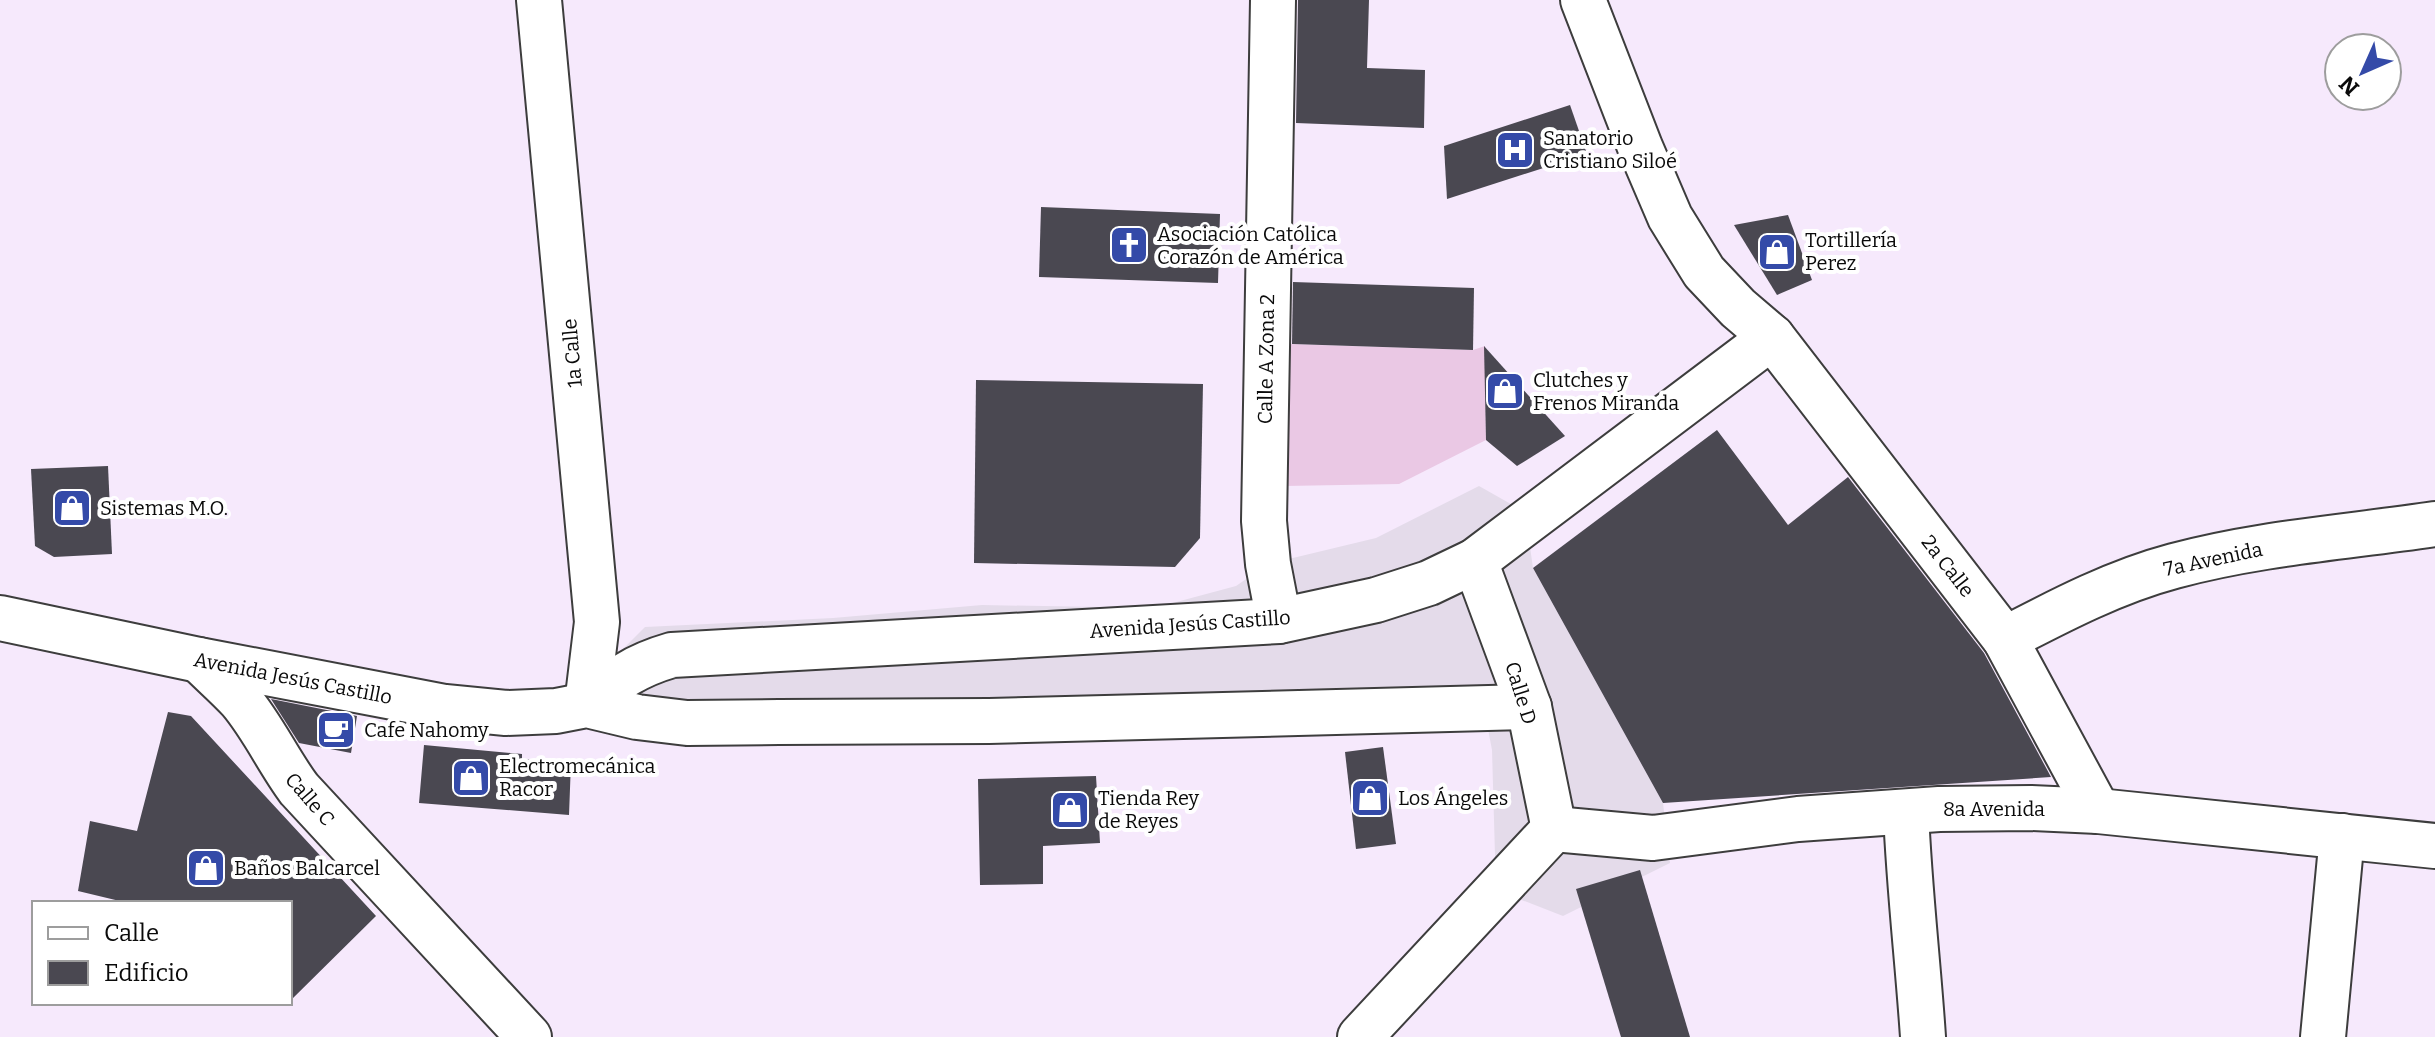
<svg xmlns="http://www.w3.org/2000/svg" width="2435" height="1037" viewBox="0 0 2435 1037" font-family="Bitter,serif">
  <rect width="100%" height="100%" fill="#f6e9fc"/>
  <polygon fill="#eac8e4" points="1287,344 1473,350 1485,346 1486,440 1399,484 1284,486"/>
  <polygon fill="#e4dbea" points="1479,486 1525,512 1533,568 1663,803 1670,863 1563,916 1496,890 1492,750 1484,708 587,705 620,652 645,627 833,618 982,605 1154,608 1236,586 1268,564 1376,538"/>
  <g fill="#4a4851">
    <polygon points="1298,0 1369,0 1367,68 1425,70 1424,128 1296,123"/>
    <polygon points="1570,105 1587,154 1447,199 1444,146"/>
    <polygon points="1041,207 1220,214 1218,283 1039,277"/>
    <polygon points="1788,215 1812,280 1777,295 1734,225"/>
    <polygon points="1293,282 1474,288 1473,350 1292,344"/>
    <polygon points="1484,346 1565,436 1517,466 1486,440"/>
    <polygon points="976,380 1203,384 1200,538 1175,567 974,563"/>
    <polygon points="1717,430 1788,525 1848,477 1984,653 2051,777 1663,803 1533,568"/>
    <polygon points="108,466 112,554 54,557 35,546 31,469"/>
    <polygon points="271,699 357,716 351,753 299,743"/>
    <polygon points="168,712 191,716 376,916 290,1001 290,903 128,903 78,891 90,821 137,831"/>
    <polygon points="424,745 522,754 522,759 571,762 569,815 419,803"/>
    <polygon points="1383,747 1396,844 1356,849 1345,752"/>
    <polygon points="1096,776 1100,843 1043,846 1043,884 980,885 978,779"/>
    <polygon points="1640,870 1690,1037 1621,1037 1576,889"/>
  </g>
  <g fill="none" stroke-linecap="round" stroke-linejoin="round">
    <defs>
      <g id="street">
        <polyline points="539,0 597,622 587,705"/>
        <polyline points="1273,0 1264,521 1268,564 1279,621"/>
        <polyline points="1583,0 1640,147 1670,217 1704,272 1738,308 1772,337 2005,639 2098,811"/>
        <polyline points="1475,561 1529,707 1554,829"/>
        <polyline points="0,618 199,660 445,707 506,713 556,711 587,705 637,717 687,723 779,722 989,721 1529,707"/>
        <path d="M2005 639C2059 611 2114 582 2174 566 2259 543 2348 537 2435 524"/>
        <path d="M199 660C212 673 227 686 240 700 263 727 278 761 299 789L529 1037"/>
        <path d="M587 705C617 679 634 666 672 655L1279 621 1376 600 1429 583 1475 561 1772 337"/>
        <path d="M1906 812C1909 887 1918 962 1923 1037"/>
        <polyline points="1554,829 1653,838 1798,819 1939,809 2031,808 2098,811 2435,846"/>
        <polyline points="1360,1037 1554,829"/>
        <polyline points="2323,1037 2342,836"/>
      </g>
    </defs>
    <use href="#street" stroke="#3d3d3d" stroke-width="48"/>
    <use href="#street" stroke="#fff" stroke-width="44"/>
  </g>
  <defs>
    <symbol id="hospital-square" viewBox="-11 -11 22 22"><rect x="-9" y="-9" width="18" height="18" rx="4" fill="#344aa8" stroke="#fff"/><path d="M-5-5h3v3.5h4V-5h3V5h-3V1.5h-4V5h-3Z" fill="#fff"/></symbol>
    <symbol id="church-square" viewBox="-11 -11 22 22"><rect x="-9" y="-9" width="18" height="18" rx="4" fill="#344aa8" stroke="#fff"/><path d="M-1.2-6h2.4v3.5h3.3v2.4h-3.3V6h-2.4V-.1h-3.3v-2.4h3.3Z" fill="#fff"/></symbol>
    <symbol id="shop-square" viewBox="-11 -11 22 22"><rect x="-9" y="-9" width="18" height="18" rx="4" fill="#344aa8" stroke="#fff"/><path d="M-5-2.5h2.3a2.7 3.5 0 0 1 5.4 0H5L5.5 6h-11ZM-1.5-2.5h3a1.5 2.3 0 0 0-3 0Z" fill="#fff"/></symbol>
    <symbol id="cafe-square" viewBox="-11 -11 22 22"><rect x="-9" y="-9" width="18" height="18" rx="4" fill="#344aa8" stroke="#fff"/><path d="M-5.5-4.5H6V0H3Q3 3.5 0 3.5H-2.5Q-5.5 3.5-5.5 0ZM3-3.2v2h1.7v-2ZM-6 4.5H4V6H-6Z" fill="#fff"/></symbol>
  </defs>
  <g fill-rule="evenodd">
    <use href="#hospital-square" x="1493" y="128" width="44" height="44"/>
    <use href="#church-square" x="1107" y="223" width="44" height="44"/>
    <use href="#shop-square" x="1755" y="230" width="44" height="44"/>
    <use href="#shop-square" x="1483" y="369" width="44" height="44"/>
    <use href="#shop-square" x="50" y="486" width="44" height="44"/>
    <use href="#cafe-square" x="314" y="708" width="44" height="44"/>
    <use href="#shop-square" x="449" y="756" width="44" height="44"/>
    <use href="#shop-square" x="1348" y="776" width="44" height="44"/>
    <use href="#shop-square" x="1048" y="788" width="44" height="44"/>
    <use href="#shop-square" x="184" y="846" width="44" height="44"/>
  </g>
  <g text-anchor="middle" stroke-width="8" stroke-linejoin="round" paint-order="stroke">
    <g font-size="20" fill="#0a0a0a" stroke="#fff" text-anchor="start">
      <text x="1543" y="145">Sanatorio<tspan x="1543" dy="23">Cristiano Siloé</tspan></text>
      <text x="1157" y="241">Asociación Católica<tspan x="1157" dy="23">Corazón de América</tspan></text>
      <text x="1805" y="247">Tortillería<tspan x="1805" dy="23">Perez</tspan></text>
      <text x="1533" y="387">Clutches y<tspan x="1533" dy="23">Frenos Miranda</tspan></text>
      <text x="100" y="515">Sistemas M.O.</text>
      <text x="364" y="737">Cafe Nahomy</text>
      <text x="499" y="773">Electromecánica<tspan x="499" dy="23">Racor</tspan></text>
      <text x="1098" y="805">Tienda Rey<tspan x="1098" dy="23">de Reyes</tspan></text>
      <text x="1398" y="805">Los Ángeles</text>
      <text x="234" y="875">Baños Balcarcel</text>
    </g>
    <g font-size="20" fill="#0a0a0a" stroke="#fff">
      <text transform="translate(572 353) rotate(-95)" y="7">1a Calle</text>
      <text transform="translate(1266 359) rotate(-89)" y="7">Calle A Zona 2</text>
      <text transform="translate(2213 559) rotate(-12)" y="7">7a Avenida</text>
      <text transform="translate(1948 566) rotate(52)" y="7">2a Calle</text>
      <text transform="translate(1190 624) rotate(-4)" y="7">Avenida Jesús Castillo</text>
      <text transform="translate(293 678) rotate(11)" y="7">Avenida Jesús Castillo</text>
      <text transform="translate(1521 693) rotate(73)" y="7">Calle D</text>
      <text transform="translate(310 799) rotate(49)" y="7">Calle C</text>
      <text x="1994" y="816">8a Avenida</text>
    </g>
  </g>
  <rect x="32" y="901" width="260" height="104" fill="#ffffff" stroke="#9d9d9d" stroke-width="2"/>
  <rect x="48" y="927" width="40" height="12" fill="#ffffff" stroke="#9d9d9d" stroke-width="2"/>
  <text x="104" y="941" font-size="24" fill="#0a0a0a">Calle</text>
  <rect x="48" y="961" width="40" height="24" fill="#4a4851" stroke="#9d9d9d" stroke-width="2"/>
  <text x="104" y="981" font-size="24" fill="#0a0a0a">Edificio</text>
  <g transform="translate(2363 72) rotate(225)"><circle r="38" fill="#ffffff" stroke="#9d9d9d" stroke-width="2"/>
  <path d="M0-6L14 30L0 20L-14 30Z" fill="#344aa8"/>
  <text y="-12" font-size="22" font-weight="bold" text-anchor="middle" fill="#0a0a0a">N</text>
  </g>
</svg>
